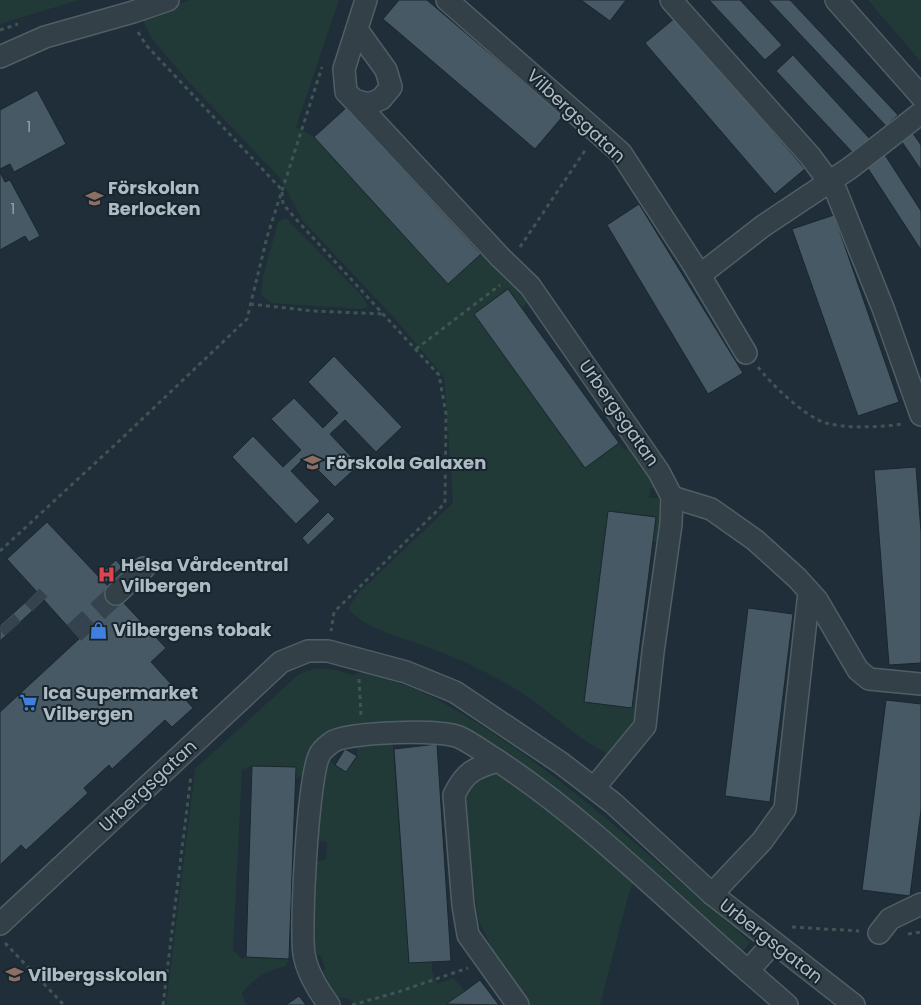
<svg xmlns="http://www.w3.org/2000/svg" width="921" height="1005" viewBox="0 0 921 1005" font-family="Poppins,sans-serif">
  <rect width="100%" height="100%" fill="#1f2e38"/>
  <g fill="#213937">
    <polygon points="0,0 79,0 0,24"/>
    <path d="M189 0H339L296 127 314 137 448 283 481 254 468 241 474 238 529 299 522 309 508 289 474 314 585 468 619 443 624 450 631 446 660 484 650 489 649 498H661L664 506 663 540 653 542 656 517 608 511 634 690 640 692 636 733 611 756C581 741 558 719 531 699 508 683 469 663 443 653 419 642 362 630 348 608L359 592 453 503 444 377 397 321 303 221 279 177 186 79 152 39 142 19Z"/>
    <polygon points="868,0 921,0 921,62"/>
    <polygon points="286,218 362,296 368,306 361,309 271,303 261,295 263,276 278,222"/>
    <path d="M316 668 337 670 352 675 364 671C388 680 415 687 438 700 550 761 643 852 740 933L750 942 742 954 501 755 366 729 295 780V767L252 766 242 770 233 950 242 959 246 957 289 959 285 967C267 969 254 979 242 993L246 1005H166L195 769 299 674Z"/>
    <path d="M385 741 393 745 409 963 432 962V971L437 984 453 978 465 991 447 1005H354L350 999C331 997 328 993 320 975L325 969 321 955 315 956V862L326 859 327 842 316 841 326 759 346 772 357 756V746Z"/>
    <polygon points="491,771 504,773 636,877 629,893 600,1005 526,1005 507,980 478,919 470,858 464,857 461,802 466,786"/>
  </g>
  <g fill="#475964" stroke="#1a272f">
    <polygon points="399,0 427,0 563,116 535,149 383,19"/>
    <polygon points="581,0 626,0 610,21"/>
    <polygon points="709,0 740,0 782,45 765,60"/>
    <polygon points="768,0 790,0 898,115 886,126"/>
    <polygon points="675,18 805,169 775,194 645,43"/>
    <polygon points="793,55 870,139 854,154 776,71"/>
    <polygon points="37,90 66,144 14,172 10,164 0,169 0,110"/>
    <polygon points="346,108 481,254 448,284 314,137"/>
    <polygon points="912,132 921,145 921,170 900,139"/>
    <polygon points="885,155 921,211 921,250 867,167"/>
    <polygon points="0,172 5,182 10,180 40,236 29,242 25,236 0,250"/>
    <polygon points="639,204 743,373 708,394 607,225"/>
    <polygon points="834,215 899,402 858,416 792,229"/>
    <polygon points="508,289 619,443 585,468 474,314"/>
    <polygon points="334,356 402,427 376,452 345,420 330,434 359,465 335,487 305,457 291,471 320,501 296,524 232,457 253,436 283,467 301,450 271,419 294,398 323,428 338,413 308,382"/>
    <polygon points="916,467 921,532 921,663 889,665 874,470"/>
    <polygon points="608,511 656,517 632,708 584,702"/>
    <polygon points="328,512 335,519 308,545 302,538"/>
    <polygon points="47,522 98,576 116,560 122,567 105,583 166,648 151,662 193,708 172,727 165,720 112,769 109,765 84,788 88,793 26,850 21,845 0,865 0,712 79,639 44,600 0,641 0,625 37,592 7,559"/>
    <polygon points="748,608 793,614 770,802 725,796"/>
    <polygon points="886,700 921,704 921,810 910,896 862,890"/>
    <polygon points="437,744 451,961 409,963 394,749"/>
    <polygon points="345,749 357,756 346,772 335,765"/>
    <polygon points="252,766 296,767 289,959 246,957"/>
    <polygon points="480,980 499,1005 446,1004 465,991"/>
    <polygon points="299,996 306,1005 286,1005"/>
  </g>
  <g fill="none" stroke-linecap="round" stroke-linejoin="round">
    <g stroke="#34434d" stroke-width="21" stroke-dasharray="21 11" stroke-linecap="butt">
      <polyline points="32,596 40,604"/>
      <polyline points="6,621 13,629"/>
      <polyline points="74,633 116,594"/>
    </g>
    <defs>
      <g id="minor">
        <polyline points="447,0 621,153 693,264 746,353"/>
        <polyline points="671,0 810,156 836,191 883,308 921,415"/>
        <polyline points="836,0 921,96"/>
        <polyline points="358,31 386,70 391,87 381,99 369,104 354,100 346,92 344,69 366,0"/>
        <polyline points="0,57 45,37 133,12 168,0"/>
        <polyline points="354,100 500,257 530,286 659,472 672,497 671,524 653,652 645,726 594,788"/>
        <polyline points="700,275 763,226 850,168 921,113"/>
        <polyline points="672,497 711,509 755,540 797,578 817,600 858,670 869,679 921,684"/>
        <polyline points="116,594 144,568"/>
        <polyline points="712,894 762,841 785,809 809,592"/>
        <polyline points="0,924 281,662 308,651 328,651 406,672 455,692 561,763 613,803 712,894 854,1005"/>
        <polyline points="879,933 890,919 921,904"/>
        <polyline points="748,971 787,1005"/>
        <path d="M329 1005C318 990 307 973 304 954 300 928 308 773 320 754 322 750 330 743 334 741 353 732 439 729 459 737 472 743 485 753 498 761"/>
        <path d="M518 1005 468 935 463 905 454 795C465 772 474 768 498 761 589 821 666 900 748 971L773 943"/>
      </g>
    </defs>
    <use href="#minor" stroke="#505e66" stroke-width="24"/>
    <g stroke="#3f5554" stroke-width="3" stroke-dasharray="4 4" stroke-linecap="butt">
      <polyline points="0,30 18,24"/>
      <polyline points="138,32 146,45 282,190 283,204 294,217 439,375 446,414 445,503 334,612 331,631"/>
      <polyline points="520,247 586,149"/>
      <polyline points="250,304 313,311 384,314"/>
      <polyline points="416,349 500,285"/>
      <path d="M758 367C771 384 805 417 826 423 850 429 879 427 903 424"/>
      <polyline points="0,551 119,441 247,319 267,237 322,67"/>
      <polyline points="359,679 361,715"/>
      <polyline points="792,927 859,931"/>
      <polyline points="908,934 921,932"/>
      <polyline points="5,943 64,1005"/>
      <polyline points="163,1005 191,775"/>
      <polyline points="352,1005 398,992 468,968"/>
    </g>
    <use href="#minor" stroke="#334048" stroke-width="21"/>
  </g>
  <defs>
    <symbol id="school-bare" viewBox="-9 -9 18 18"><path d="M0-5L7-2L0 1L-7-2ZM-4 1L0 2.5L4 1V4Q0 6-4 4Z" fill="#8d6e63" stroke="#18252d" stroke-width="2.5" paint-order="stroke"/></symbol>
    <symbol id="hospital-bare" viewBox="-9 -9 18 18"><path d="M-5-5h3v3.5h4V-5h3V5h-3V1.5h-4V5h-3Z" fill="#e0444e" stroke="#18252d" stroke-width="2.5" paint-order="stroke"/></symbol>
    <symbol id="shop-bare" viewBox="-9 -9 18 18"><path d="M-5-2.5h2.3a2.7 3.5 0 0 1 5.4 0H5L5.5 6h-11ZM-1.5-2.5h3a1.5 2.3 0 0 0-3 0Z" fill="#3f7fe0" stroke="#18252d" stroke-width="2.5" paint-order="stroke"/></symbol>
    <symbol id="supermarket-bare" viewBox="-9 -9 18 18"><path d="M-6-5.5h2.5l.6 2H6L4.5 2H-2.5L-4.4-4H-6ZM-1.5 3.2a1.3 1.3 0 1 0 .1 0ZM3 3.2a1.3 1.3 0 1 0 .1 0Z" fill="#3f7fe0" stroke="#18252d" stroke-width="2.5" paint-order="stroke"/></symbol>
  </defs>
  <g fill-rule="evenodd">
    <use href="#school-bare" x="82" y="186" width="25" height="25"/>
    <use href="#school-bare" x="300" y="450" width="25" height="25"/>
    <use href="#hospital-bare" x="94" y="562" width="25" height="25"/>
    <use href="#shop-bare" x="86" y="618" width="25" height="25"/>
    <use href="#supermarket-bare" x="16" y="690" width="25" height="25"/>
    <use href="#school-bare" x="2" y="962" width="25" height="25"/>
  </g>
  <g text-anchor="middle" stroke-width="4" stroke-linejoin="round" paint-order="stroke">
    <g font-size="15" fill="#94a2ad">
      <text x="29" y="132">1</text>
      <text x="13" y="214">1</text>
    </g>
    <g font-size="18" fill="#adbbc5" stroke="#18252d">
      <text transform="translate(576 116) rotate(43)" y="6">Vilbergsgatan</text>
      <text transform="translate(619 413) rotate(55)" y="6">Urbergsgatan</text>
      <text transform="translate(148 786) rotate(-43)" y="6">Urbergsgatan</text>
      <text transform="translate(771 941) rotate(38)" y="6">Urbergsgatan</text>
    </g>
    <g font-size="18" font-weight="bold" fill="#adbbc5" stroke="#18252d" text-anchor="start">
      <text x="108" y="194">Förskolan<tspan x="108" dy="21">Berlocken</tspan></text>
      <text x="326" y="469">Förskola Galaxen</text>
      <text x="121" y="571">Helsa Vårdcentral<tspan x="121" dy="21">Vilbergen</tspan></text>
      <text x="113" y="636">Vilbergens tobak</text>
      <text x="43" y="699">Ica Supermarket<tspan x="43" dy="21">Vilbergen</tspan></text>
      <text x="28" y="981">Vilbergsskolan</text>
    </g>
  </g>
</svg>
